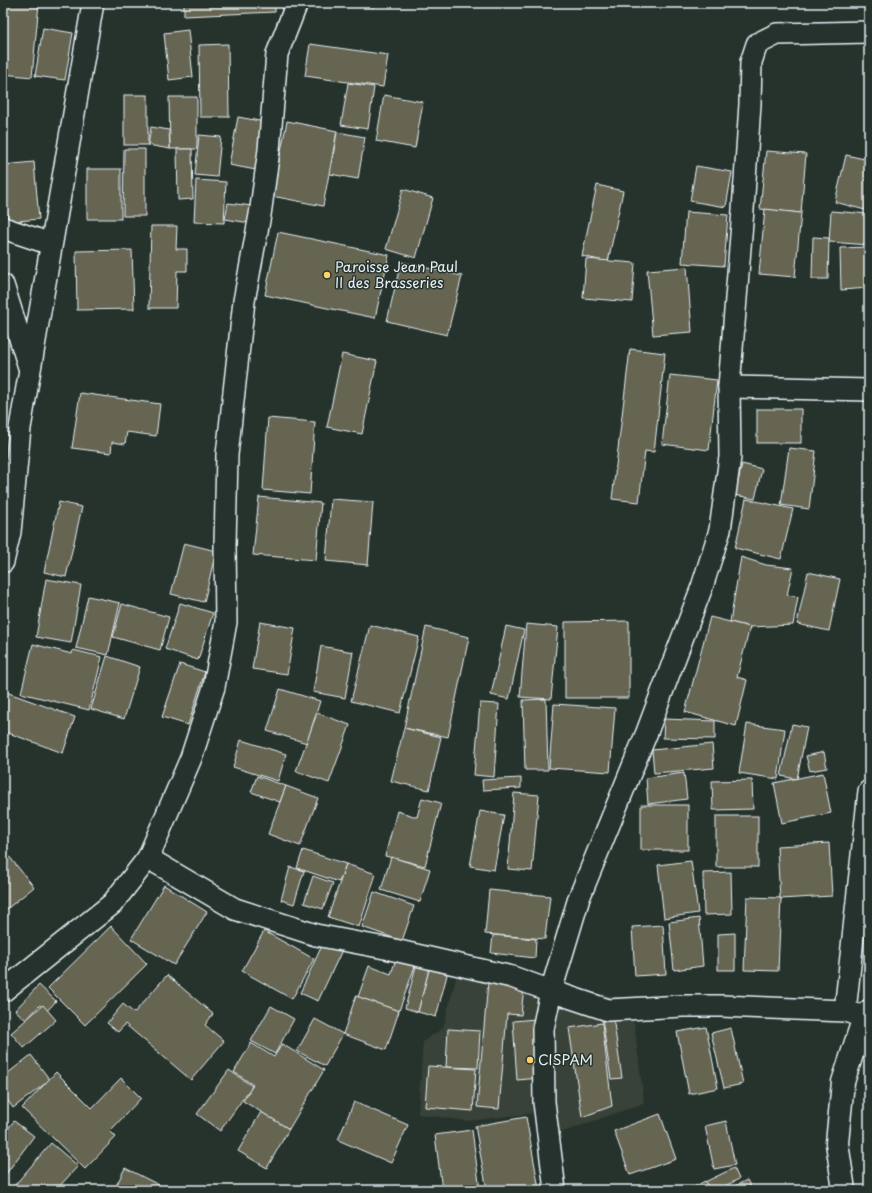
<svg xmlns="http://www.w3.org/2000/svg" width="872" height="1193" viewBox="0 0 872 1193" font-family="'Playpen Sans',sans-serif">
  <rect width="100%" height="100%" fill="#26332d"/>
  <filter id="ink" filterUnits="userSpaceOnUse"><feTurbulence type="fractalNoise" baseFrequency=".025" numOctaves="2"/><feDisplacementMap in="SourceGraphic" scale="8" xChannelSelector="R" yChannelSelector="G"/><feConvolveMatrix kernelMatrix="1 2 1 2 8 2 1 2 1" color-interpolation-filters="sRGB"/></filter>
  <g filter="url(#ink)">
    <polygon fill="#394238" points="458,971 631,999 644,1103 554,1135 550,1111 468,1121 418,1114 423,1042 443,1028"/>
    <g fill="#666551" stroke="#e8f1f8">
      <polygon points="3,3 39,3 32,77 3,74"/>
      <polygon points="184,3 275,3 275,12 184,16"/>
      <polygon points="350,3 375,3 374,7"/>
      <polygon points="43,28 73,33 65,80 35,76"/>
      <polygon points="188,30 193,77 169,80 164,33"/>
      <polygon points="228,44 229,117 200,117 199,45"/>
      <polygon points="310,44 388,55 383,87 305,76"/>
      <polygon points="348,83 374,87 368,129 341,125"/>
      <rect x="124" y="95" width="24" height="50"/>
      <polygon points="384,95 423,102 415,148 376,141"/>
      <polygon points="169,97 197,97 197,149 170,149"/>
      <polygon points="238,117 265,122 256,170 229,165"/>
      <polygon points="287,121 337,131 323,206 272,196"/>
      <polygon points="151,127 169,130 170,149 148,145"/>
      <polygon points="337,132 365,137 358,179 330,174"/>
      <polygon points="199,135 221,137 217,177 195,175"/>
      <polygon points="124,149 145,149 145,216 123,216"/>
      <polygon points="177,149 192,149 193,199 178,200"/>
      <polygon points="766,151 806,154 801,213 760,209"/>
      <polygon points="846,155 869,160 869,193 865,210 835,202"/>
      <polygon points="34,162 39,219 8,222 3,165"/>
      <polygon points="696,166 732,172 726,207 690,201"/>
      <rect x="87" y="169" width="34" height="50"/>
      <polygon points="196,180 226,182 224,223 194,222"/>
      <polygon points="597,185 623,191 608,262 582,256"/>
      <polygon points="403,189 433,198 416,258 386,249"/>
      <polygon points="228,203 252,206 250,223 225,219"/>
      <polygon points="765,209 801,213 795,277 759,274"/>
      <polygon points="831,211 869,214 869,245 829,242"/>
      <polygon points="686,212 728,215 724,266 682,263"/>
      <polygon points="151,226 177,226 176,249 187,249 187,271 177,271 176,308 149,308"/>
      <polygon points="278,232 389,255 375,318 265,295"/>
      <polygon points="813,237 829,238 828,279 812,279"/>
      <polygon points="869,247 869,288 841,290 840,248"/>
      <polygon points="132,250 134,309 77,310 76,251"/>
      <polygon points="586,259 635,263 632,302 583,298"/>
      <polygon points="401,262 462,276 447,335 387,321"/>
      <polygon points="687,267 692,332 653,335 647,270"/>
      <polygon points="630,349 665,353 654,452 645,451 639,502 612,499"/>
      <polygon points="342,354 377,361 362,434 327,427"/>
      <polygon points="670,375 717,380 709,450 662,444"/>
      <polygon points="80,393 160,404 156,436 127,432 125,444 112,442 111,453 72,448"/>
      <rect x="757" y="409" width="44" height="34"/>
      <polygon points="268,418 315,422 310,494 263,490"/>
      <polygon points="789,448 816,451 809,509 781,505"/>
      <polygon points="742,464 762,469 755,499 735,495"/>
      <polygon points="259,497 321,503 316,560 253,555"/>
      <polygon points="331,499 373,502 368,565 326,561"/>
      <polygon points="746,499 793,509 781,559 735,548"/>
      <polygon points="59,502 82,507 66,577 44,572"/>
      <polygon points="184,543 216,551 204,602 171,594"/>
      <polygon points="741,557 766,565 793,568 787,595 798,597 793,625 750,627 730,622"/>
      <polygon points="808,572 840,579 829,631 797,624"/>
      <polygon points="46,579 81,585 71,643 36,637"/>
      <polygon points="88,596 120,603 108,655 76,648"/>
      <polygon points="180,603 213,613 198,660 165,649"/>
      <polygon points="122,604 169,617 160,650 113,637"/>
      <polygon points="710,617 750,627 737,677 747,680 736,726 685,712"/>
      <polygon points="629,621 629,698 565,698 565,622"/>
      <polygon points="260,622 295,628 287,674 252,669"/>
      <polygon points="526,624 558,627 551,699 520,697"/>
      <polygon points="370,625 419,637 400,713 351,701"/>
      <polygon points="506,626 524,630 509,699 491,695"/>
      <polygon points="426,627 469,637 448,737 404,728"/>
      <polygon points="33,644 72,654 73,650 102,657 89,710 21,693"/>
      <polygon points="321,646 353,652 345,698 313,692"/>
      <polygon points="107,656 140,667 124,719 91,709"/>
      <polygon points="180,664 205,672 188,725 162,717"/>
      <polygon points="280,689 320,701 307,743 267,731"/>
      <polygon points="6,692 75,717 63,753 3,731 3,701"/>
      <polygon points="546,699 548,770 525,770 523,700"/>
      <polygon points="480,703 499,704 494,777 474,775"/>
      <polygon points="554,704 615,708 610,772 549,768"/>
      <polygon points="317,713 350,725 329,783 296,771"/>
      <polygon points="664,719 715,721 715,739 663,738"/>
      <polygon points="747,724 785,729 778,779 739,773"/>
      <polygon points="792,724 807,727 797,779 781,776"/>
      <polygon points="404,728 441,737 429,790 391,781"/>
      <polygon points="241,740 286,754 278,781 233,767"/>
      <polygon points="712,744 714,768 654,773 652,750"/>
      <polygon points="824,752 827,768 810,771 806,756"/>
      <polygon points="684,773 687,799 648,804 646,778"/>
      <polygon points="823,773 831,813 782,823 774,783"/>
      <polygon points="257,776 286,786 280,802 251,792"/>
      <polygon points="521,778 521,788 483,790 482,780"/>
      <polygon points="752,780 753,809 713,810 712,781"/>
      <polygon points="286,786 318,798 300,846 268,834"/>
      <polygon points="514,793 539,795 532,871 508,869"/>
      <polygon points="422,798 441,803 425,866 385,856 397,811 417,817"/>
      <rect x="641" y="805" width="47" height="45"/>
      <polygon points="480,811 504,815 494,870 470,866"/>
      <rect x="716" y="816" width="42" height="51"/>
      <polygon points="829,843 832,896 780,899 777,846"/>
      <polygon points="303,850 346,864 339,882 297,868"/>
      <polygon points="8,855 34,887 3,912 3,859"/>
      <polygon points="391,857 430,869 420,902 381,890"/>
      <polygon points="691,861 698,913 664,918 658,865"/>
      <polygon points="346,864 376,874 359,927 328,917"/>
      <polygon points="290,867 304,871 294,904 281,900"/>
      <polygon points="731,872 732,914 704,915 703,873"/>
      <polygon points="313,876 333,883 323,909 304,903"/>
      <polygon points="164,885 207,912 174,965 131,939"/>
      <polygon points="489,890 550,896 545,939 485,934"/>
      <polygon points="374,892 414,906 402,941 362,927"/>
      <polygon points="747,897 781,898 778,971 744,970"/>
      <polygon points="699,918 703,966 674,970 669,922"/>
      <polygon points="3,925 8,930 3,934"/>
      <polygon points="663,925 666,974 635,976 632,927"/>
      <polygon points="111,926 147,964 85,1025 48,988"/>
      <polygon points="264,931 314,959 292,999 242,971"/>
      <polygon points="735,933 735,970 718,970 718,934"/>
      <polygon points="493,935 536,939 535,958 491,953"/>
      <polygon points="325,939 343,948 318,1001 300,993"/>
      <polygon points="397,956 416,963 399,1011 358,997 369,966 391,974"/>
      <polygon points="417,962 430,966 418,1012 405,1008"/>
      <polygon points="430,966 448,971 436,1017 418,1012"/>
      <polygon points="167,975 213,1014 205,1025 224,1041 191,1080 125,1024 118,1032 107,1023 123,1004 134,1013"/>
      <polygon points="488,982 524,986 521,1015 507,1014 499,1109 477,1107"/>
      <polygon points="39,985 56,1001 46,1012 40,1005 26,1020 15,1010"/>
      <polygon points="356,996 399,1011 386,1050 343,1034"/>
      <polygon points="43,1005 56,1020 24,1048 11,1033"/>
      <polygon points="271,1006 294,1019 275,1054 251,1041"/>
      <polygon points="613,1017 622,1078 611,1079 602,1019"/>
      <polygon points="315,1019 343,1034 325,1066 297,1051"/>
      <polygon points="536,1019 540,1078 517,1080 513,1021"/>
      <polygon points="602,1023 612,1106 582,1117 569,1028"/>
      <polygon points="706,1027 718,1088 689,1094 677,1032"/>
      <polygon points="731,1028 743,1084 724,1088 711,1033"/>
      <polygon points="448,1029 480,1031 478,1068 446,1067"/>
      <polygon points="251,1043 274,1057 282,1044 324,1070 289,1129 243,1101 253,1085 234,1072"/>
      <polygon points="31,1055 50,1080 13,1108 3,1094 3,1077"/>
      <polygon points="428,1066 476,1069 473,1111 425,1107"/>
      <polygon points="229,1070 252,1086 220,1131 197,1114"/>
      <polygon points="56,1072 92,1108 121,1078 141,1098 110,1131 116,1137 85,1169 22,1108"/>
      <polygon points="354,1102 408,1125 391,1163 338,1140"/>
      <polygon points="261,1112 289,1129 267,1168 238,1151"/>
      <polygon points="660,1114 676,1159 630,1175 614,1131"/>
      <polygon points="526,1117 539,1189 487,1190 475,1126"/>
      <polygon points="14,1121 34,1136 3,1178 3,1135"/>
      <polygon points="726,1121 735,1165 714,1169 705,1126"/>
      <polygon points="472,1130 480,1190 442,1190 435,1135"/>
      <polygon points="51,1143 78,1166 56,1190 18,1190 14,1186"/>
      <polygon points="125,1168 169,1190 114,1190"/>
      <polygon points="734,1168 739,1179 717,1190 709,1190 705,1182"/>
      <polygon points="747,1180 752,1190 727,1190"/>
      <polygon points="705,1181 710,1190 695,1190 694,1187"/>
    </g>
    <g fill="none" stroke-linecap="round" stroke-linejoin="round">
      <defs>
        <g id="street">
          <polyline points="3,228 51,244"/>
          <polyline points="3,285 29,367"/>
          <polyline points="729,387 869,390"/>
          <polyline points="3,562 10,532 20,428 93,3"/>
          <polyline points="148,858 235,909 316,935 390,949 512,977 551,991 543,1029 544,1102 555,1190"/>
          <polyline points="3,991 112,904 148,858 191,758 214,687 226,622 225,545 227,455 244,301 260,215 269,150 277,54 297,3"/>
          <polyline points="845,1011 721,1006 683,1006 608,1010 551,991 579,898 647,732 676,655 702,587 720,530 730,457 729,387 743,210 750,104 751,62 757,44 777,34 869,32"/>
          <polyline points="859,1015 845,1011 869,791"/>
        </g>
        <polyline id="secondary" points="844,1190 837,1143 843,1082 864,1017 869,1011"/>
      </defs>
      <use href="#street" stroke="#e8f1f8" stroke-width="24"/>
      <use href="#secondary" stroke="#e8f1f8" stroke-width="25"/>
      <use href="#street" stroke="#26332d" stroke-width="21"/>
      <use href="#secondary" stroke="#26332d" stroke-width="22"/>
    </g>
  </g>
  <g fill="#ffd166" stroke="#26332d" stroke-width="1.5">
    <circle cx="327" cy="275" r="4"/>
    <circle cx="530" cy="1060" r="4"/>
  </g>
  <g text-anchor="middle" stroke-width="3" stroke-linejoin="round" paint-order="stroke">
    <g font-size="14" fill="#e8f1f8" stroke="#26332d" text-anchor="start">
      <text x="335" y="272">Paroisse Jean Paul<tspan x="335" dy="16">II des Brasseries</tspan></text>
      <text x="538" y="1065">CISPAM</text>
    </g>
  </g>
  <rect width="872" height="1193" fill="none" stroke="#26332d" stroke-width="16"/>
  <rect x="8" y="8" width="856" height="1177" fill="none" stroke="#e8f1f8" stroke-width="1.5" filter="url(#ink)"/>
</svg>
